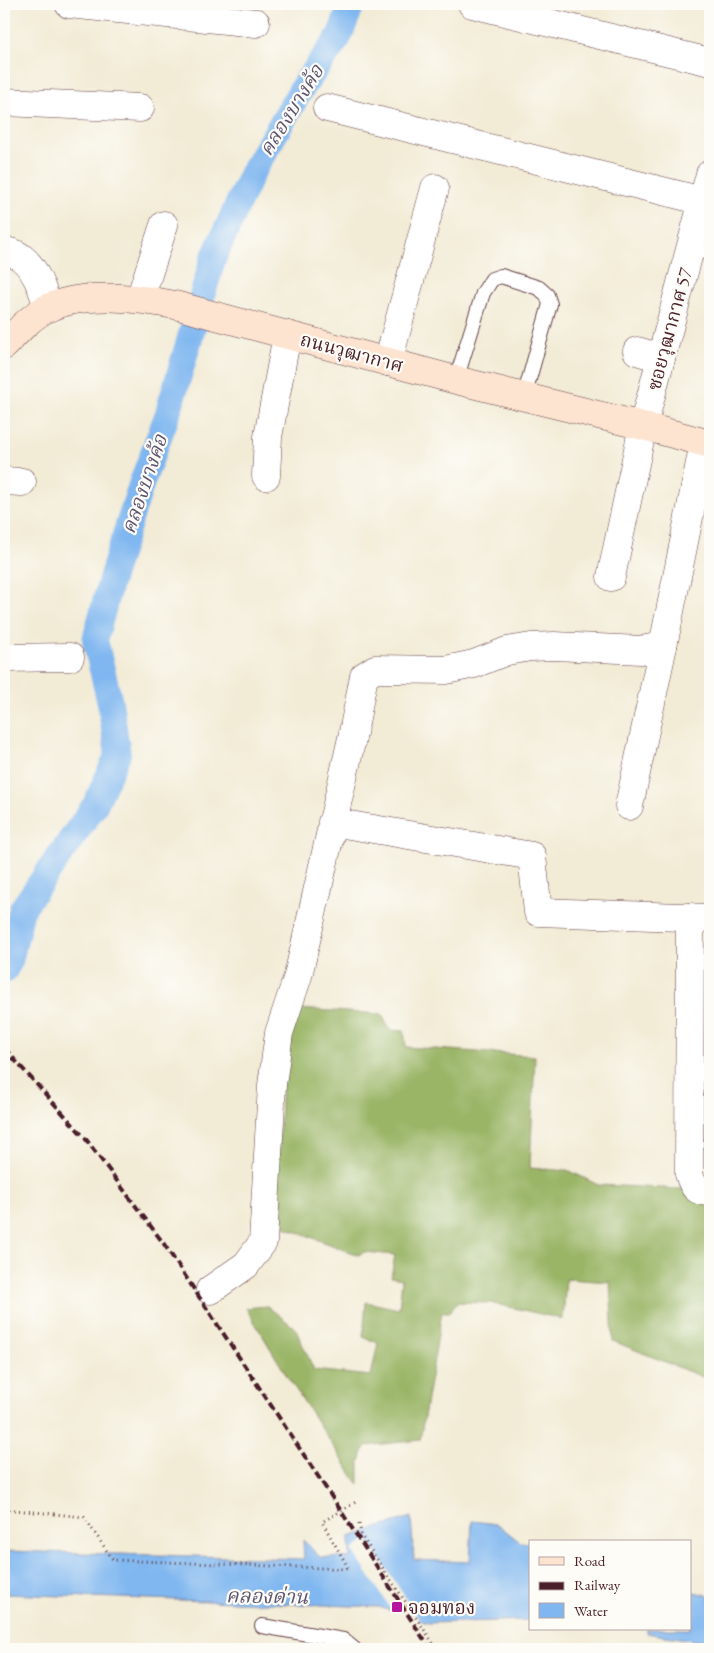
<svg xmlns="http://www.w3.org/2000/svg" width="714" height="1653" viewBox="0 0 714 1653" font-family="'EB Garamond','Noto Serif Thai',serif">
  <rect width="100%" height="100%" fill="#fdfcf7"/>
  <filter id="ink" filterUnits="userSpaceOnUse"><feTurbulence type="fractalNoise" baseFrequency=".02" numOctaves="2"/><feDisplacementMap in="SourceGraphic" scale="10" xChannelSelector="R" yChannelSelector="G"/><feConvolveMatrix kernelMatrix="1 2 1 2 8 2 1 2 1" color-interpolation-filters="sRGB"/></filter>
  <filter id="wash" filterUnits="userSpaceOnUse"><feTurbulence type="fractalNoise" baseFrequency=".0096" numOctaves="4" result="noise"/><feDisplacementMap in="SourceGraphic" scale="20" xChannelSelector="R" yChannelSelector="G"/><feGaussianBlur stdDeviation="1.12" result="paint"/><feColorMatrix in="noise" values="0 0 0 0 0 0 0 0 0 0 0 0 0 0 0 0 0 1.4 0 .05"/><feComposite in="paint" operator="in"/></filter>
  <g filter="url(#wash)">
    <rect width="100%" height="100%" fill="#f2ebd5"/>
    <polygon fill="#9ab566" stroke="#726a48" points="298,1009 382,1014 389,1030 404,1031 406,1047 535,1056 530,1168 570,1171 598,1185 682,1189 710,1199 710,1380 613,1341 610,1282 566,1279 563,1319 491,1303 458,1302 449,1312 442,1312 420,1440 365,1446 359,1464 359,1485 287,1376 246,1308 267,1306 295,1328 314,1370 371,1376 378,1343 363,1337 366,1302 399,1309 402,1279 391,1277 395,1255 364,1252 358,1255 274,1223 283,1068"/>
    <g fill="#80b7f0" stroke="#656b8e">
      <polygon points="411,1517 414,1560 470,1562 472,1521 497,1524 520,1542 530,1543 530,1620 428,1623 379,1607 4,1594 4,1551 304,1559 303,1540 320,1557 350,1558 349,1537"/>
      <polygon points="690,1591 710,1596 710,1643 647,1633 647,1629 690,1629"/>
    </g>
    <polygon fill="#f2ebd5" points="367,1539 422,1623 395,1615 352,1550"/>
    <g fill="none" stroke-linecap="round" stroke-linejoin="round">
      <polyline stroke="#80b7f0" stroke-width="26" points="4,971 10,961 22,909 95,805 118,754 110,703 95,640 112,576 142,482 168,413 213,259 252,173 302,88 339,37 352,4"/>
    </g>
  </g>
  <g filter="url(#ink)">
    <g fill="none" stroke-linecap="round" stroke-linejoin="round">
      <defs>
        <g id="lane">
          <polyline points="690,249 710,253"/>
          <polyline points="456,380 483,293 492,279 501,276 539,288 547,295 550,304 524,397"/>
          <polyline points="262,1626 343,1640 354,1649"/>
        </g>
        <g id="street">
          <polyline points="69,4 256,23"/>
          <polyline points="472,4 710,62"/>
          <polyline points="4,102 140,108"/>
          <polyline points="327,108 703,201"/>
          <path d="M4 251C31 253 42 286 48 308"/>
          <polyline points="140,299 164,225"/>
          <polyline points="637,351 661,358"/>
          <polyline points="388,362 435,188"/>
          <polyline points="266,476 268,437 287,335"/>
          <polyline points="4,481 22,482"/>
          <polyline points="611,577 643,426 710,174"/>
          <polyline points="4,658 70,657"/>
          <polyline points="629,806 663,646 704,443"/>
          <polyline points="332,822 532,856 538,912 710,918"/>
          <path d="M690 917 689 1174C693 1187 696 1192 710 1192"/>
          <polyline points="210,1290 246,1265 263,1242 272,1085 279,1033 298,976 352,738 364,676 375,669 446,670 474,664 507,651 531,647 554,646 641,650 663,646"/>
        </g>
        <path id="secondary" d="M4 346C17 332 31 316 48 308 85 291 136 298 175 305L456 380 643 426 710 444"/>
      </defs>
      <use href="#lane" stroke="#633e44" stroke-width="16"/>
      <use href="#street" stroke="#633e44" stroke-width="29"/>
      <use href="#secondary" stroke="#633e44" stroke-width="29"/>
      <g stroke="#633e44" stroke-width="3" stroke-dasharray="1 4" stroke-linecap="butt">
        <polyline points="4,1509 84,1517 113,1560 349,1569 322,1522 356,1502"/>
        <polyline points="359,1524 362,1537 437,1649"/>
      </g>
      <use href="#lane" stroke="#fff" stroke-width="14"/>
      <use href="#street" stroke="#fff" stroke-width="28"/>
      <use href="#secondary" stroke="#fde4d1" stroke-width="28"/>
      <polyline stroke="#4a1f2b" stroke-width="4" stroke-dasharray="8 4" stroke-linecap="butt" points="4,1048 85,1138 164,1244 341,1511 430,1649"/>
    </g>
  </g>
  <rect fill="#b5179e" stroke="#fdfcf7" stroke-width="2" x="391" y="1601" width="12" height="12" rx="2.5"/>
  <g text-anchor="middle" stroke-width="4.5" stroke-linejoin="round" paint-order="stroke">
    <g font-size="19" fill="#4a1f2b" stroke="#fdfcf7">
      <text transform="translate(669 329) rotate(-75)" y="7">ซอยวุฒากาศ 57</text>
      <text transform="translate(352 352) rotate(15)" y="7">ถนนวุฒากาศ</text>
    </g>
    <g font-size="19" fill="#4a1f2b" stroke="#fdfcf7" text-anchor="start">
      <text x="408" y="1614">จอมทอง</text>
    </g>
    <g font-size="20" font-style="italic" fill="#5d5470" stroke="#fdfcf7">
      <text transform="translate(291 110) rotate(-58)" y="7">คลองบางค้อ</text>
      <text transform="translate(144 484) rotate(-71)" y="7">คลองบางค้อ</text>
      <text transform="translate(267 1596) rotate(1)" y="7">คลองด่าน</text>
    </g>
  </g>
  <rect width="714" height="1653" fill="none" stroke="#fdfcf7" stroke-width="20"/>
  <rect x="529" y="1540" width="162" height="90" fill="#fdfcf7" stroke="#b5a4a5"/>
  <rect x="539" y="1557" width="25" height="8" fill="#fde4d1" stroke="#b5a4a5"/>
  <text x="574" y="1566" font-size="15" fill="#4a1f2b">Road</text>
  <rect x="539" y="1582" width="25" height="8" fill="#4a1f2b" stroke="#b5a4a5"/>
  <text x="574" y="1590" font-size="15" fill="#4a1f2b">Railway</text>
  <rect x="539" y="1603" width="25" height="15" fill="#80b7f0" stroke="#b5a4a5"/>
  <text x="574" y="1616" font-size="15" fill="#4a1f2b">Water</text>
</svg>
